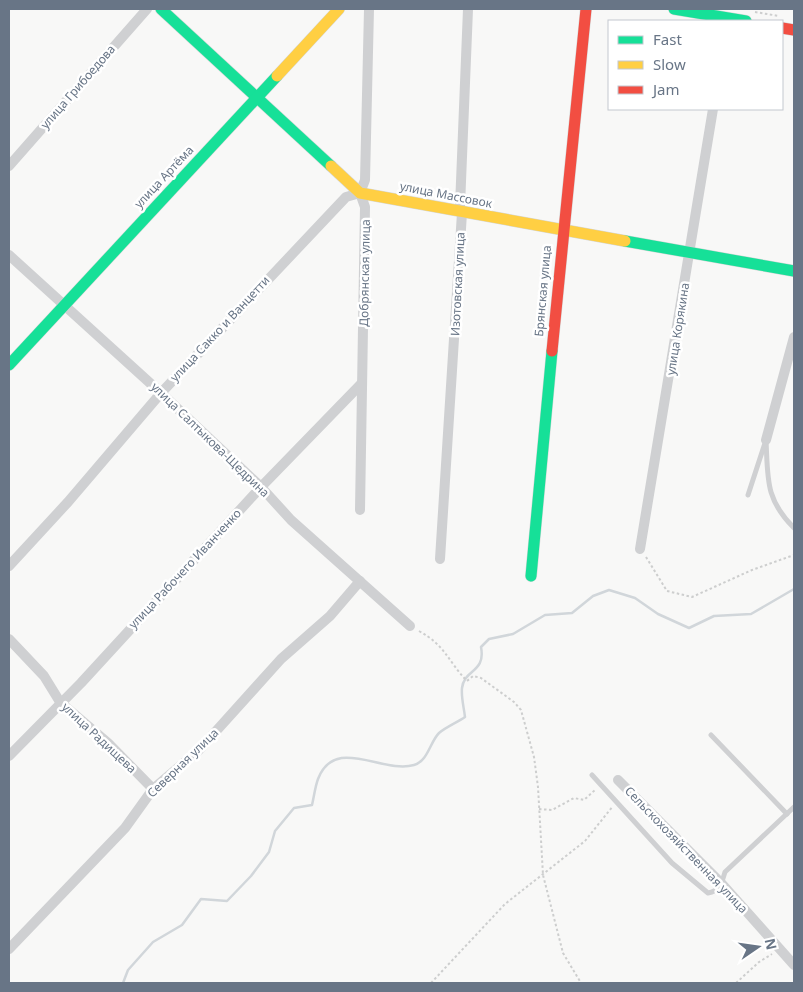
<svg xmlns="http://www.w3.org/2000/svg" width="803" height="992" viewBox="0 0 803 992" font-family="'Noto Sans',sans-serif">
  <rect width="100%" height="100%" fill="#f8f8f7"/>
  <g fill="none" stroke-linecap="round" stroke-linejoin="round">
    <path stroke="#d1d6da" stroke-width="2.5" d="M123 983 128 970 153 942 182 925 201 899 227 901 251 876 269 852 275 831 294 808 312 805C314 797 315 787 318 779 335 735 382 774 414 765 428 761 430 742 439 733 446 727 458 722 465 717 464 708 461 697 462 688 464 669 486 673 481 647L489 639 513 634 545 615 572 613 593 596 609 590 635 598 658 614 689 628 714 616 751 614 794 589"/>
    <defs>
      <g id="fast">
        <polyline points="161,9 331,166"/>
        <polyline points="674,9 746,21"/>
        <polyline points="625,241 794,271"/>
        <polyline points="9,365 277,76"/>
        <polyline points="531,576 552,351"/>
      </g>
      <g id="slow">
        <polyline points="277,76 339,9"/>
        <polyline points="331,166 360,193 625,241"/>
      </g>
      <g id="jam">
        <polyline points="782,28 794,30"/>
        <polyline points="552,351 586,9"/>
      </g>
    </defs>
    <use href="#fast" stroke="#d4d6d6" stroke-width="12"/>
    <use href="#slow" stroke="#d4d6d6" stroke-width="12"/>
    <use href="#jam" stroke="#d4d6d6" stroke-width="12"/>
    <g stroke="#cdcece" stroke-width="2" stroke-dasharray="2.5 2.5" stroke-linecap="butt">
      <polyline points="755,12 779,16"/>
      <polyline points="646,557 667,591 692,597 752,570 794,555"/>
      <path d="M419 631C446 646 447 660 467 681L473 676 481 678 514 702 521 710 534 757 538 787 543 875 563 953 581 983"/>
      <polyline points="539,809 552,810 574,798 584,800 595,790"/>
      <polyline points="431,983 505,904 585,841 613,806"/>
      <polyline points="736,983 759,962 772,954"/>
    </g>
    <g stroke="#cfd0d2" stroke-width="5">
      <path d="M766 440C768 479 765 499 794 528"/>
      <polyline points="748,495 765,443"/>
      <polyline points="711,735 787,814"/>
      <path d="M592 775 672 863 708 893C720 891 722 882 725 872L794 807"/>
    </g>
    <g stroke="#cfd0d2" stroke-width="10">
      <polyline points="9,166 147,9"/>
      <polyline points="9,255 161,393 261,487 291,520 410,626"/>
      <polyline points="766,440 794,337"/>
      <polyline points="360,510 365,207 360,193 365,180 369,9"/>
      <polyline points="640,549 713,109"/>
      <polyline points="440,559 462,213 460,206 468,9"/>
      <polyline points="9,566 68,502 161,393 346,197 360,193"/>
      <polyline points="9,639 44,676 60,702 108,743 153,789"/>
      <polyline points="9,756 81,683 261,487 362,383"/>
      <polyline points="618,780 722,884 794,965"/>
      <polyline points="9,949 125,828 153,789 199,750 281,659 330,616 360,581"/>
    </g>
    <use href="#fast" stroke="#16e098" stroke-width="11"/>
    <use href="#slow" stroke="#ffcf43" stroke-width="11"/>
    <use href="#jam" stroke="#f24e42" stroke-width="11"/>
  </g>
  <g text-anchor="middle" stroke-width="5" stroke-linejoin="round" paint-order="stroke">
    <g font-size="12" fill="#687586" stroke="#fff">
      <text transform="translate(78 87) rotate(-49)" y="4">улица Грибоедова</text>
      <text transform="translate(164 177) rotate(-47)" y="4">улица Артёма</text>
      <text transform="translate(446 195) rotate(11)" y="4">улица Массовок</text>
      <text transform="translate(365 273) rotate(-89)" y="4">Добрянская улица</text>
      <text transform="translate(458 284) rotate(-87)" y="4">Изотовская улица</text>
      <text transform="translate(543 291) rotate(-85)" y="4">Брянская улица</text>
      <text transform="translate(220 329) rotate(-47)" y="4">улица Сакко и Ванцетти</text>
      <text transform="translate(678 329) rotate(-81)" y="4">улица Корякина</text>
      <text transform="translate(210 440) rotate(44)" y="4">улица Салтыкова-Щедрина</text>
      <text transform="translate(185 569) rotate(-47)" y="4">улица Рабочего Иванченко</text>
      <text transform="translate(99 738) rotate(43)" y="4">улица Радищева</text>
      <text transform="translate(183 763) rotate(-44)" y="4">Северная улица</text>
      <text transform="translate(686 850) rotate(46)" y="4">Сельскохозяйственная улица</text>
    </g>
  </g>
  <rect width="803" height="992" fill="none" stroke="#687586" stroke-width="20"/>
  <rect x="608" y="20" width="175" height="90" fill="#ffffff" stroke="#c3c8cf"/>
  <rect x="618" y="36" width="25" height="8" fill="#16e098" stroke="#c3c8cf"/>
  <text x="653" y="45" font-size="15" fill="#687586">Fast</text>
  <rect x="618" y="61" width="25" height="8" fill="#ffcf43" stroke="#c3c8cf"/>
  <text x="653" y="70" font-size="15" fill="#687586">Slow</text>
  <rect x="618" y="86" width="25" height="8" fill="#f24e42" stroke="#c3c8cf"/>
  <text x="653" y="95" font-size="15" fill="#687586">Jam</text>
  <g transform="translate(758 947) rotate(77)" stroke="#ffffff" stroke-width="4" paint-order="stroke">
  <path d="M0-4L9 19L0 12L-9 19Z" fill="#687586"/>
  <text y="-8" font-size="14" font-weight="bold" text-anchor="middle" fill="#687586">N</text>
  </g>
</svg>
